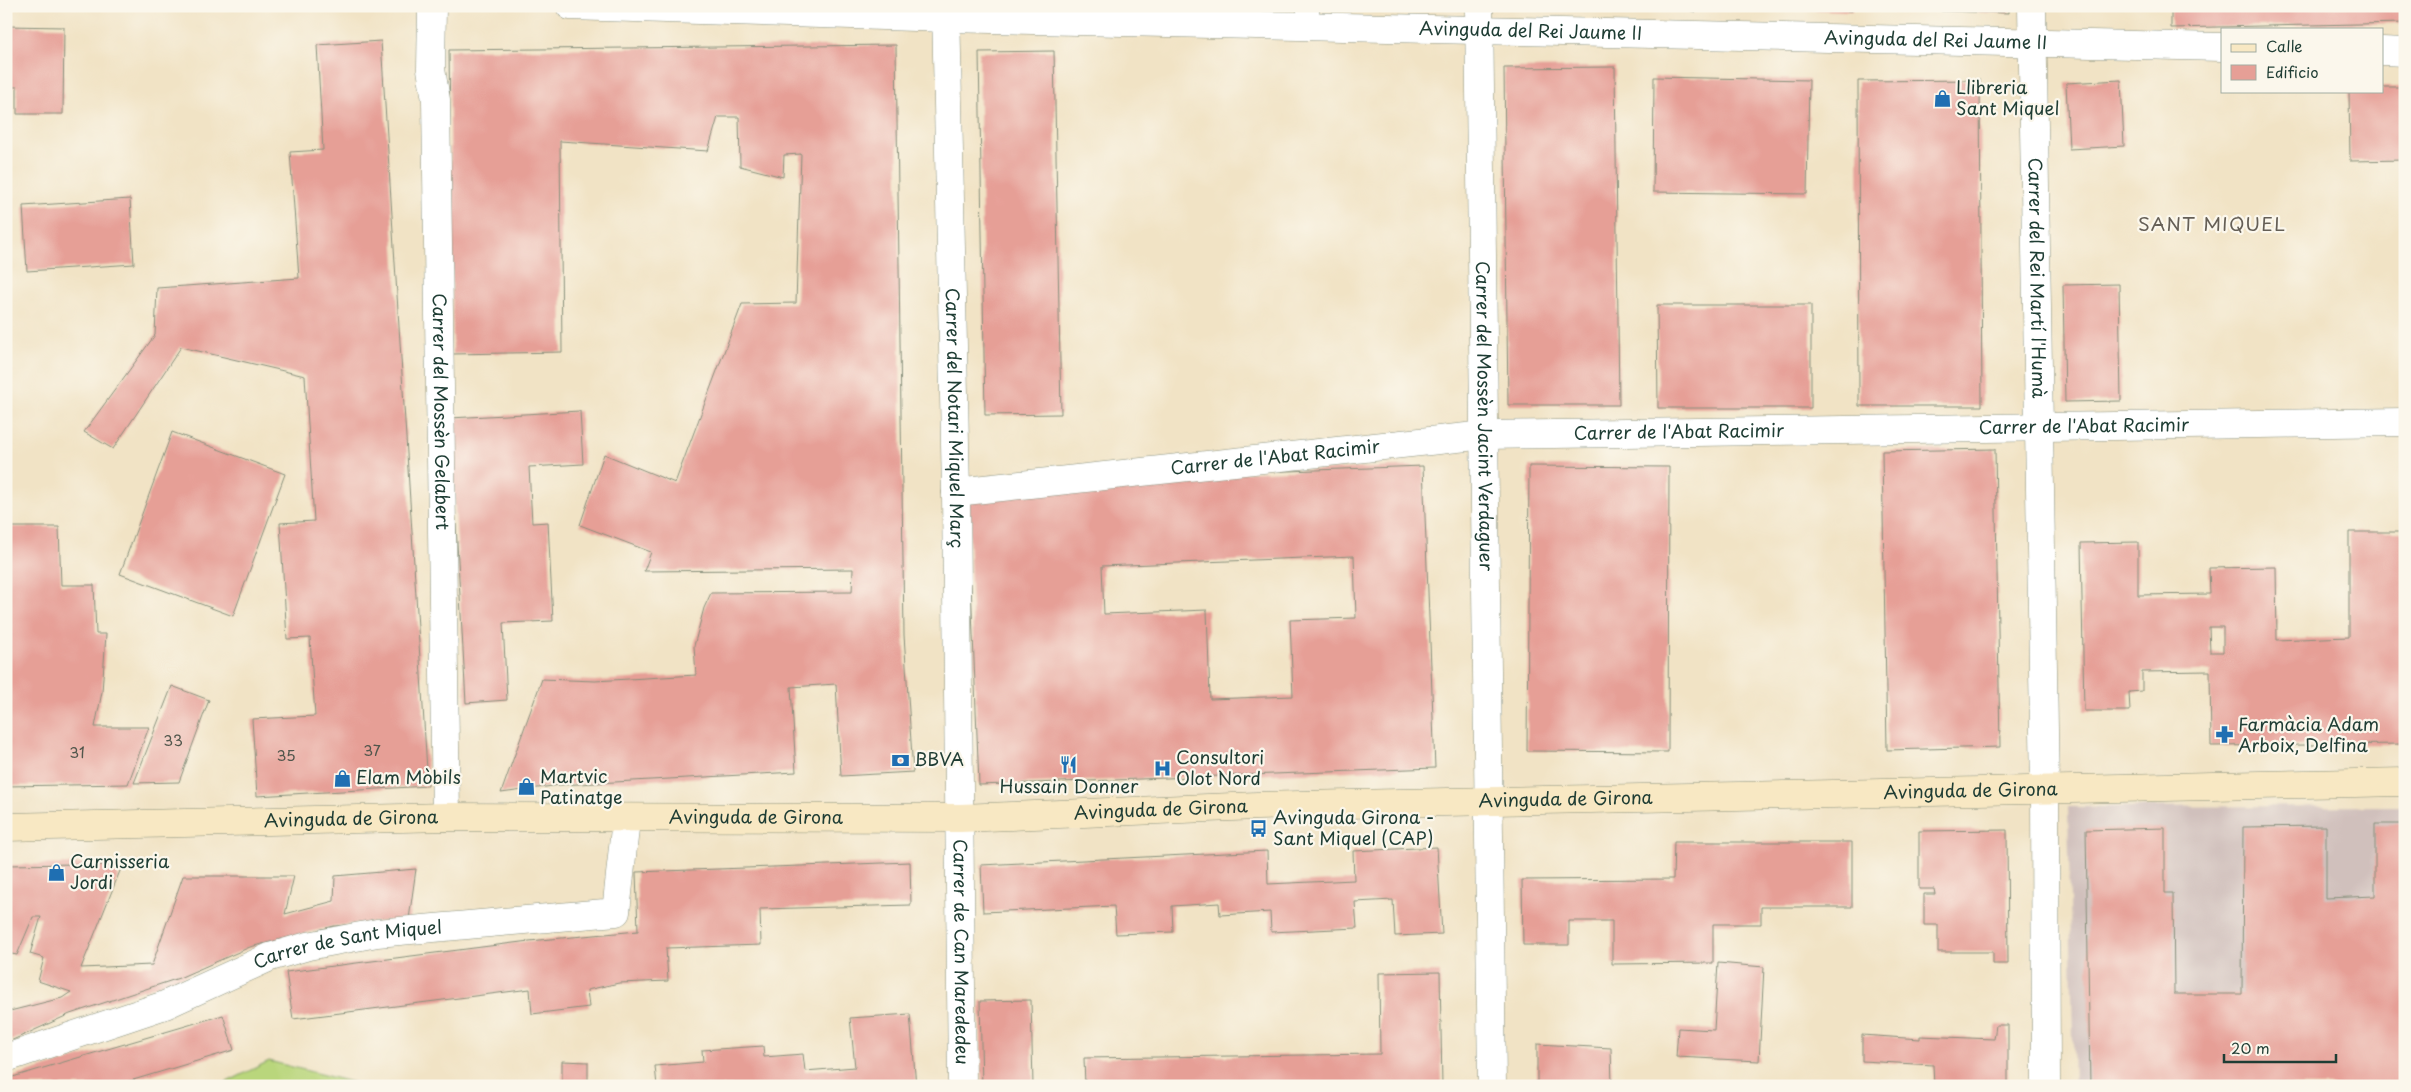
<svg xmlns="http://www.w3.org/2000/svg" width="2411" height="1092" viewBox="0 0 2411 1092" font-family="'Playpen Sans',sans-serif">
  <rect width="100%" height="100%" fill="#fbf7ec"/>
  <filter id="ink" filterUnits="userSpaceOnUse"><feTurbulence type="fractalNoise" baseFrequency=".02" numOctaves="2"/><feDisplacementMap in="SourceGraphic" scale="10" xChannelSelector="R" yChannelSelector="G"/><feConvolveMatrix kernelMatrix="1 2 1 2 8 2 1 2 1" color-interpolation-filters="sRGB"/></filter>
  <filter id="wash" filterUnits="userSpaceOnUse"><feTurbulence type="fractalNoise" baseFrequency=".0096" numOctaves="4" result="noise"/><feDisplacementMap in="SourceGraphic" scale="20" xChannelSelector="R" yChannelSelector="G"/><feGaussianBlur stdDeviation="1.12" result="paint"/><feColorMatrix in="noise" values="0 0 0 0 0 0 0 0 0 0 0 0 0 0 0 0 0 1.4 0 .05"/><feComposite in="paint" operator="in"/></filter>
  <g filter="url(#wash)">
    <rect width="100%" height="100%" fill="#f1e3c5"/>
    <polygon fill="#d0c0bc" points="2405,806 2405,1086 2074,1086 2068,807"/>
    <polygon fill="#b9d67b" stroke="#6c8a58" points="269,1061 367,1086 219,1086"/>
    <g id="blocks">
      <g fill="#e69f96" fill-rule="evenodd">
        <polygon points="1675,6 1696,6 1695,12"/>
        <polygon points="1784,6 1852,6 1852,11 1796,9"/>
        <polygon points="1941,6 2009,6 2009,13 1941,11"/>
        <polygon points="2171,6 2405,6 2405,23 2171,28"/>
        <polygon points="6,26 64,27 63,114 17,114 17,87 6,87"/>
        <polygon points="381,41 428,786 257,796 252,719 315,716 310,638 287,639 280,523 314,521 305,376 181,347 113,449 84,432 155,335 157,288 299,278 290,152 323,150 317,45"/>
        <polygon points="896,45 904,635 913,772 841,776 836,684 791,687 796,772 560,785 501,793 542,679 595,681 696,675 694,646 704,608 711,593 852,592 853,569 644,571 651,552 580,525 604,454 675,483 742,304 796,303 801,154 784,155 783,177 740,166 739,117 718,117 708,151 560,141 562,352 453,354 449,50"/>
        <polygon points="1054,51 1061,414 985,415 979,52"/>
        <polygon points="1615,67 1619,405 1508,405 1504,68"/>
        <polygon points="1654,77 1809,80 1807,194 1653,192"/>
        <polygon points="1980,80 1982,406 1859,406 1858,81"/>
        <polygon points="2121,80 2124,146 2069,149 2066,83"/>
        <polygon points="2382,87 2405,87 2405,160 2350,161 2349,91 2382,91"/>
        <polygon points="130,199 134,264 27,271 23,206"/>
        <polygon points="2119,284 2121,401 2065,402 2063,285"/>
        <polygon points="1657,305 1811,305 1811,408 1658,408"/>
        <polygon points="580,411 583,464 529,467 532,523 548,522 553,621 503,623 507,700 466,703 450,418"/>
        <polygon points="172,432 285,474 233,616 120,574"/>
        <polygon points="1995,449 2000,747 1887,750 1882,451"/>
        <path d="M1423 466 1435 768 979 785 967 483ZM1354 556 1356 618 1290 620 1293 696 1210 699 1207 610 1104 614 1102 566Z"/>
        <polygon points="1529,466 1669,467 1668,752 1527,751"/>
        <polygon points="6,527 59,527 61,585 94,585 96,634 106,634 102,692 95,727 149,727 128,784 6,786"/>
        <path d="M2349 532H2405V744L2211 746 2210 671 2142 672V691L2129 692 2130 711H2084L2081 543 2138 542V595L2210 594 2209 568 2276 567 2277 640 2323 638 2349 637ZM2209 627H2223V652H2210Z"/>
        <polygon points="172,686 209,700 179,782 134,783"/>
        <polygon points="2375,824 2405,824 2405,1086 2090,1086 2086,830 2165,828 2165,893 2173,893 2174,994 2242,994 2243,827 2326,826 2326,898 2375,896"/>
        <polygon points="2007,830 2008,964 1993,964 1993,952 1938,952 1938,925 1924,925 1924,894 1935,894 1934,889 1919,889 1919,831"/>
        <polygon points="1674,842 1852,842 1852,907 1761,907 1761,924 1713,924 1713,963 1612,964 1612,921 1569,921 1569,945 1523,945 1522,880 1673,879"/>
        <polygon points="1437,847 1442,934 1395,936 1393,900 1355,902 1357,928 1271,932 1270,912 1220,915 1219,903 1172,906 1173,932 1116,934 1114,906 983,912 981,865 1267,851 1268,884 1354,880 1353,851"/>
        <polygon points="910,862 911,905 760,909 761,945 666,948 668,981 619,983 587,990 589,1007 532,1014 530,989 293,1019 286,972 529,941 638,931 636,872"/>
        <polygon points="79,864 122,866 81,968 152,965 183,876 294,876 285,914 334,901 335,876 416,869 409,919 334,926 250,947 179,978 70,1014 6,1043 6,1012 62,998 71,992 38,981 44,958 30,954 41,917 33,917 17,955 6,953 6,865"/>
        <polygon points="1718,963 1764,967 1759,1061 1676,1057 1678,1028 1714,1030"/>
        <polygon points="1440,972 1442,1086 1085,1086 1084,1058 1380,1054 1379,973"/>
        <polygon points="1031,1000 1033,1086 982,1086 980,1001"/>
        <polygon points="910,1014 916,1086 657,1086 655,1066 703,1062 702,1050 763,1046 764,1057 803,1054 805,1071 855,1067 850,1018"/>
        <polygon points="223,1015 234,1050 113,1086 6,1086 6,1079"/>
        <polygon points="1996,1025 2008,1025 2008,1086 1934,1086 1933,1065 1862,1061 1862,1035 1920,1039 1920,1036 1994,1039"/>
        <polygon points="1537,1044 1611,1048 1612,1086 1537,1086"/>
        <polygon points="562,1061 588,1062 588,1086 562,1086"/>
      </g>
    </g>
  </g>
  <g filter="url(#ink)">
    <use href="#blocks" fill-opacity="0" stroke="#88907c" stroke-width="1"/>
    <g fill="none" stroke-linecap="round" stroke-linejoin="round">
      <defs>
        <polyline id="lane" points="1308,25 1308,6"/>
        <g id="street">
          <path id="s1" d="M432 6 431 69 436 100 446 817"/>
          <path id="s2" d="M570 6 947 18 2222 47"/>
          <path id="s3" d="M946 6 956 492 962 1086"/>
          <path id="s4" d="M1479 6 1492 1086"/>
          <path id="s5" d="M2032 6 2045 790 2046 1086"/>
          <polyline points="2382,51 2405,52"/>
          <path id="s6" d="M956 492 1485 435 2405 422"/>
          <path id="s7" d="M6 1058 165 1005 270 957 308 946 377 933 616 912 626 819"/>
        </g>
        <g id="secondary">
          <path id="s8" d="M6 827 446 817 960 818 1257 806 2405 782"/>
        </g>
      </defs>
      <use href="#lane" stroke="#88907c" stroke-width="24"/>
      <use href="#street" stroke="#88907c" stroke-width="29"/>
      <use href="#secondary" stroke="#88907c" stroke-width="29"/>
      <use href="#lane" stroke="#fff" stroke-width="22"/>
      <use href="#street" stroke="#fff" stroke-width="28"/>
      <use href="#secondary" stroke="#f8e8c3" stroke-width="28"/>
    </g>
  </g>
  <defs>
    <symbol id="shop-bare" viewBox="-9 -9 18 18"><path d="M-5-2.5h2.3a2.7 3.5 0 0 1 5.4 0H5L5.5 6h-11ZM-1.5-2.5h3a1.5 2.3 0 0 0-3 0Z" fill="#1f6fb2" stroke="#fbf7ec" stroke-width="2.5" paint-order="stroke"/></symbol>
    <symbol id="pharmacy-bare" viewBox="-9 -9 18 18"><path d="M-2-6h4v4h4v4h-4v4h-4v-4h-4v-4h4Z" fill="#1f6fb2" stroke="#fbf7ec" stroke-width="2.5" paint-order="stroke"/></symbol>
    <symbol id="bank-bare" viewBox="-9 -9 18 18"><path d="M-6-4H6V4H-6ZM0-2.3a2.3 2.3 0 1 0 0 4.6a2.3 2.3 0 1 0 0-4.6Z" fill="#1f6fb2" stroke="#fbf7ec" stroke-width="2.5" paint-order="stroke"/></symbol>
    <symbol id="restaurant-bare" viewBox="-9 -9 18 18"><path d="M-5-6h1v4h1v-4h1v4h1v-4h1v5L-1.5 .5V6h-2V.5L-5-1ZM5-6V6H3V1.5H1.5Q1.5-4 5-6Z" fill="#1f6fb2" stroke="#fbf7ec" stroke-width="2.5" paint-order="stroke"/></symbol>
    <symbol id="hospital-bare" viewBox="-9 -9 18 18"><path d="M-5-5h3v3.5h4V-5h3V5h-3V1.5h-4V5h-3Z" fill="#1f6fb2" stroke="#fbf7ec" stroke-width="2.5" paint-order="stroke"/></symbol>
    <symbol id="bus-bare" viewBox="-9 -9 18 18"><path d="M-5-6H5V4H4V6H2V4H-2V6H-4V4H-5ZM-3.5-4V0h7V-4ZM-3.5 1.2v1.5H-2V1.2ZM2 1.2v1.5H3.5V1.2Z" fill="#1f6fb2" stroke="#fbf7ec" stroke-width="2.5" paint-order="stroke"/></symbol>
  </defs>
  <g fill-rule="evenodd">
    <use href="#shop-bare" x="1930" y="86" width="25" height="25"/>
    <use href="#pharmacy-bare" x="2212" y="722" width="25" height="25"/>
    <use href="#bank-bare" x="888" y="748" width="25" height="25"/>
    <use href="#restaurant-bare" x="1056" y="752" width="25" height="25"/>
    <use href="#hospital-bare" x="1150" y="756" width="25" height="25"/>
    <use href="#shop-bare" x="330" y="766" width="25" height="25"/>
    <use href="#shop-bare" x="514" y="774" width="25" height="25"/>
    <use href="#bus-bare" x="1246" y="816" width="25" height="25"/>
    <use href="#shop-bare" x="44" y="860" width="25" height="25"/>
  </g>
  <g text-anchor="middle" stroke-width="4.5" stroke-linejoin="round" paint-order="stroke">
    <g font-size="15" fill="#51564c">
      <text x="173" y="746">33</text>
      <text x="372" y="756">37</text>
      <text x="77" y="758">31</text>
      <text x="286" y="761">35</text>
    </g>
    <g font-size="18" fill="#1f3d34" stroke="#fbf7ec">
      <text dy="6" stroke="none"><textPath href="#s2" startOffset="961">Avinguda del Rei Jaume II</textPath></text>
      <text dy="6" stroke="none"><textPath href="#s2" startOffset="1366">Avinguda del Rei Jaume II</textPath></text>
      <text dy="6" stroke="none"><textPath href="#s5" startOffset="272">Carrer del Rei Martí l'Humà</textPath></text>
      <text dy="6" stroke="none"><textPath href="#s1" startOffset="406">Carrer del Mossèn Gelabert</textPath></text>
      <text dy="6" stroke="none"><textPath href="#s4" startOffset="410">Carrer del Mossèn Jacint Verdaguer</textPath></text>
      <text dy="6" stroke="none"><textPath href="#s3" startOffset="412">Carrer del Notari Miquel Març</textPath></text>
      <text dy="6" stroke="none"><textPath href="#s6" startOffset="1131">Carrer de l'Abat Racimir</textPath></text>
      <text dy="6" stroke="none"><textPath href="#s6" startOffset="726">Carrer de l'Abat Racimir</textPath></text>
      <text dy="6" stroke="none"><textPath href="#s6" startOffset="321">Carrer de l'Abat Racimir</textPath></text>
      <text dy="6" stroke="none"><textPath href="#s8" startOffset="1965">Avinguda de Girona</textPath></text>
      <text dy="6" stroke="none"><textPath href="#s8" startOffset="1560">Avinguda de Girona</textPath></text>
      <text dy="6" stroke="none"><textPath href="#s8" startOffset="1155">Avinguda de Girona</textPath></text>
      <text dy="6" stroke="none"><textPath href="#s8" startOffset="750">Avinguda de Girona</textPath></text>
      <text dy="6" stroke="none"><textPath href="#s8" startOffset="345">Avinguda de Girona</textPath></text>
      <text dy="6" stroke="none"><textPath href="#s7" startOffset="362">Carrer de Sant Miquel</textPath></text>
      <text dy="6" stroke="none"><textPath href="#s3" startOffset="946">Carrer de Can Marededeu</textPath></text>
    </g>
    <g font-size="18" fill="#1f3d34" stroke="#fbf7ec" text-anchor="start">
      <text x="1956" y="94">Llibreria<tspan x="1956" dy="21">Sant Miquel</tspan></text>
      <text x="2238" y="731">Farmàcia Adam<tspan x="2238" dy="21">Arboix, Delfina</tspan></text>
      <text x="1176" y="764">Consultori<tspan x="1176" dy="21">Olot Nord</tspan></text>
      <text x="914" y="766">BBVA</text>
      <text x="540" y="783">Martvic<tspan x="540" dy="21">Patinatge</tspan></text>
      <text x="356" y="784">Elam Mòbils</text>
      <text x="1069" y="793" text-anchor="middle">Hussain Donner</text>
      <text x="1273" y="824">Avinguda Girona -<tspan x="1273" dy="21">Sant Miquel (CAP)</tspan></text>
      <text x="70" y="868">Carnisseria<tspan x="70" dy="21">Jordi</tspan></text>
    </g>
    <g font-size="19" letter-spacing="1" fill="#655f56" stroke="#fbf7ec">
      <text x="2212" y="231">SANT MIQUEL</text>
    </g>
  </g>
  <rect width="2411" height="1092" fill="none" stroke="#fbf7ec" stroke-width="25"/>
  <rect x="2221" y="28" width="162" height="65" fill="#fbf7ec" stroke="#a3ada2"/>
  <rect x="2231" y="44" width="25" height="8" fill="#f8e8c3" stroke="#a3ada2"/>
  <text x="2266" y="52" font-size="15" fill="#1f3d34">Calle</text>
  <rect x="2231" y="65" width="25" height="15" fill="#e69f96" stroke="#a3ada2"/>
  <text x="2266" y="78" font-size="15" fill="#1f3d34">Edificio</text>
  <path d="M2224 1054v8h112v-8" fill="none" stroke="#1f3d34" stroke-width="2.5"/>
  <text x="2231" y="1054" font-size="15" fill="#1f3d34" stroke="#fbf7ec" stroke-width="4" paint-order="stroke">20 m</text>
</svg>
